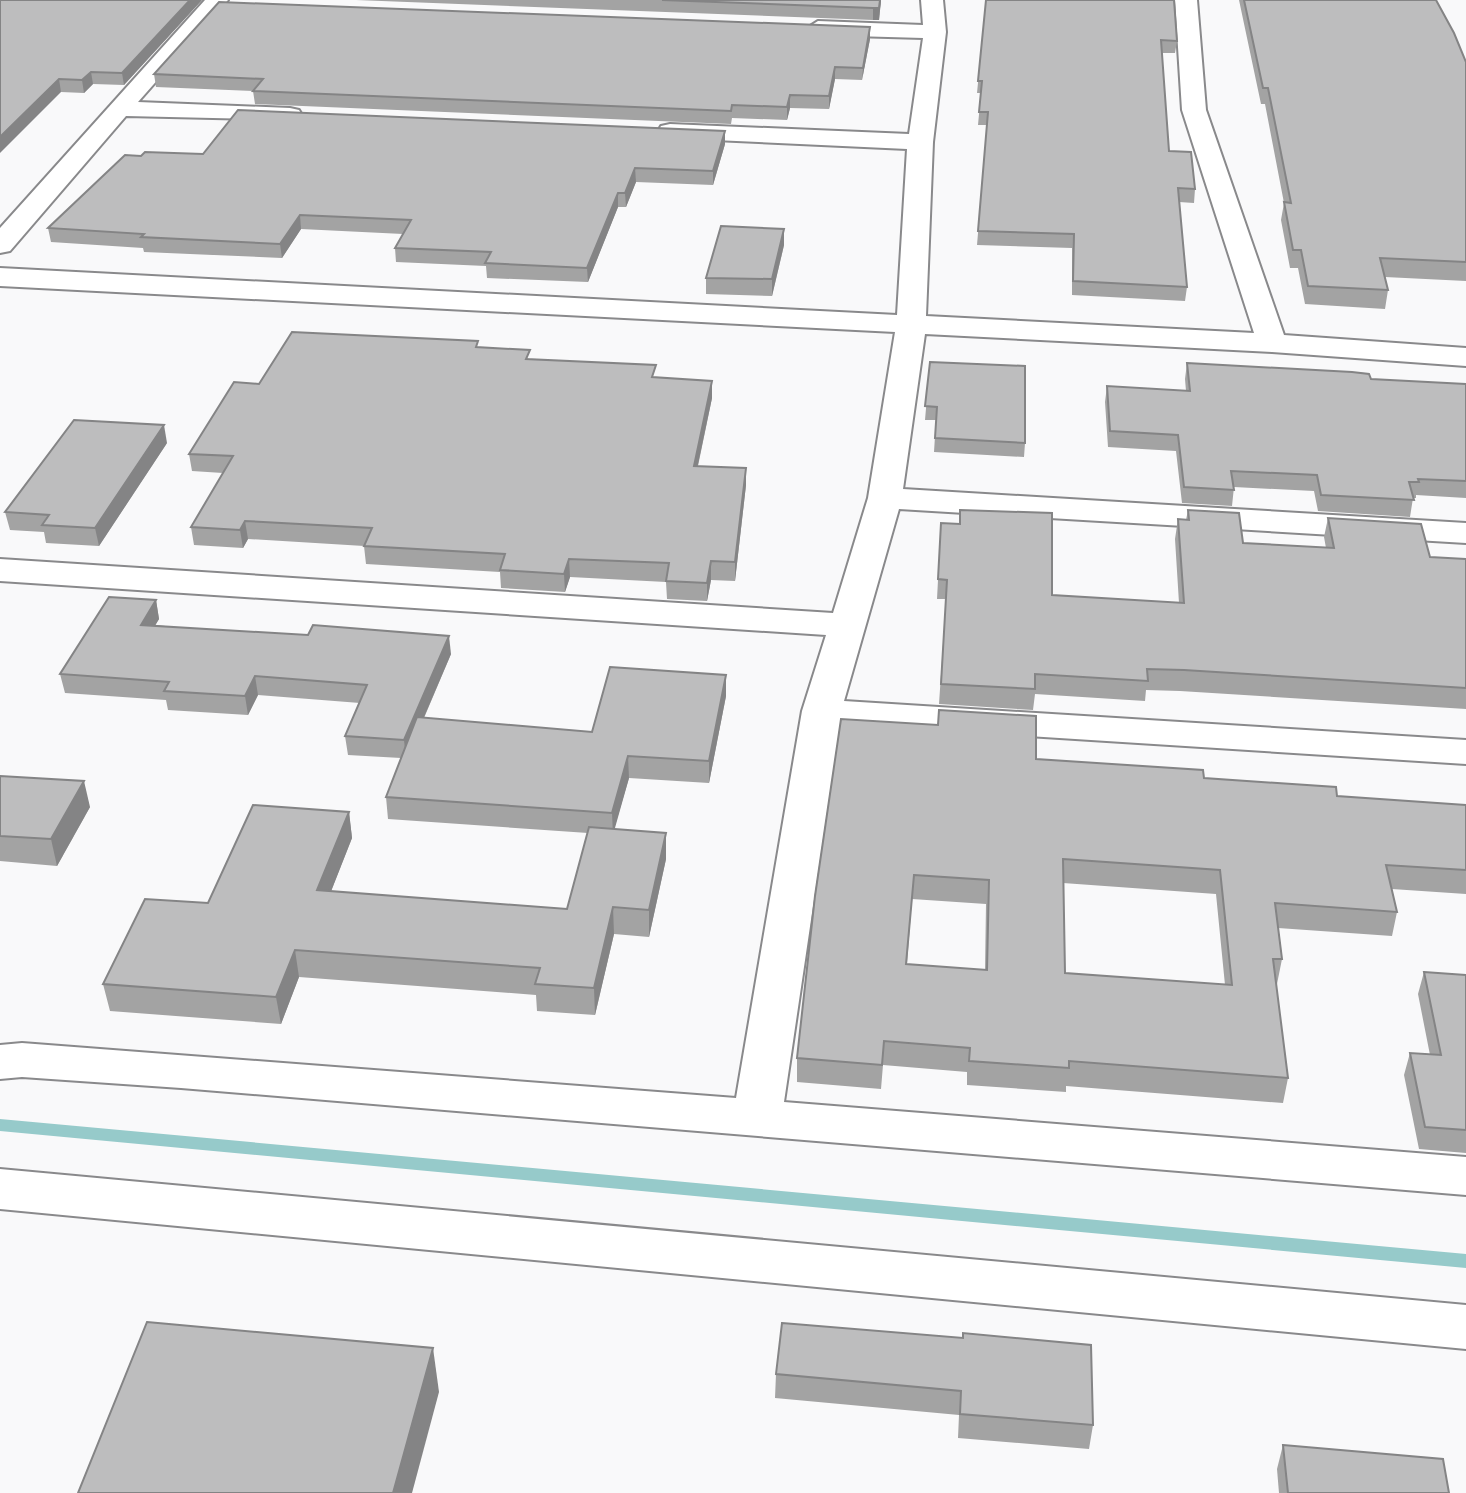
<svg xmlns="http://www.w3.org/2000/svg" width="1466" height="1493" viewBox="0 0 1466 1493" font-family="'Libre Baskerville',serif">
  <rect width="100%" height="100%" fill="#f9f9fa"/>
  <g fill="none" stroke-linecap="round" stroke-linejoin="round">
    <polygon fill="#96caca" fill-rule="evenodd" points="0,1119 1466,1254 1466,1268 0,1131"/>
    <defs>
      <g id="street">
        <polygon points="205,0 228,0 138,102 290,108 299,110 302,115 299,120 126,116 10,251 0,253 0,228"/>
        <polygon points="921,0 943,0 946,32 933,142 926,316 1254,333 1182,110 1175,0 1197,0 1206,110 1284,335 1466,348 1466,366 1272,352 925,334 903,489 1466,523 1466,543 899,509 844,701 1466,740 1466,764 840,724 784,1102 1466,1157 1466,1195 181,1088 22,1077 0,1079 0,1045 22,1043 736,1098 802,711 826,635 0,581 0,559 833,613 868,498 895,332 0,286 0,268 897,315 907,149 670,138 661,136 658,131 661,126 670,124 909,134 923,38 818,35 807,28 818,21 923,25"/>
        <polygon points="0,1169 1466,1305 1466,1349 0,1209"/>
      </g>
    </defs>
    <use href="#street" stroke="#89898b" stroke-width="4"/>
    <use href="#street" fill="#fff" fill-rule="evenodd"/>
  </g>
  <g fill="#a3a3a3" fill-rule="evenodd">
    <polygon points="0,0 202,0 124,85 93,84 84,93 61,92"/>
    <polygon points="356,0 881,0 879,20 873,20"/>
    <polygon points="986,0 1177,41 1175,53 1162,53 1169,151 1195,189 1194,203 1179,202 1187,287 1185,301 1072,295 1072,248 977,245 987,125 978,125 981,93 977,93"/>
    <polygon points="1239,0 1436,0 1466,62 1466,281 1385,277 1388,290 1385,309 1305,304 1298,268 1290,268 1281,220 1284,203 1265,104 1261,104"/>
    <polygon points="870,27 870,39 862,80 835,79 829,109 790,108 787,120 732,118 731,124 255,104 253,91 156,87 154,74"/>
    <polygon points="725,144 713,185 636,182 626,207 618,207 588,282 487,278 486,266 396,262 395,248 403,234 301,229 282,258 144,252 143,248 51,242 48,228 141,156"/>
    <polygon points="784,229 784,245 772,296 706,294 706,278"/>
    <polygon points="479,347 530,359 656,378 712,381 712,398 698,466 746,485 735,581 711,580 707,601 667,599 666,582 570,577 565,592 501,588 500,572 366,564 364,546 248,539 243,548 194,545 191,527 223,473 192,471 189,454 259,384"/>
    <polygon points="930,362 1025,443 1024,457 934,452 936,420 925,420"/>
    <polygon points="1187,363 1371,379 1466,384 1466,498 1416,495 1416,498 1413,498 1410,517 1318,511 1314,491 1234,487 1232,506 1182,503 1176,451 1108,447 1105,402 1107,386 1186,391 1185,379"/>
    <polygon points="167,443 99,546 46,543 44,532 10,530 5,512"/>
    <polygon points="1188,510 1243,543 1326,548 1324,537 1328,518 1430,557 1466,559 1466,709 1180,691 1146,690 1145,701 1035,694 1033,710 939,704 946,599 937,599 941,523 1052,595 1179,603 1175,539 1178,519 1186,520"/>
    <polygon points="156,600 159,619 155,625 451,654 424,718 592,732 726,675 726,696 709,783 629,778 614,829 666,859 649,937 614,934 595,1015 537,1011 536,995 299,977 281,1024 110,1011 103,984 208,903 349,812 352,838 331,891 567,909 588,833 388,819 386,797 401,758 348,755 345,736 360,703 258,695 248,715 168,710 166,700 65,693 60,674"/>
    <path d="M1036 759 1204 778 1337 796 1466 805V894L1392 889 1397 912 1392 936 1278 928 1282 959 1277 984H1276L1288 1078 1283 1103 1066 1086V1092L967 1085V1072L883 1065 881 1089 797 1082V1058L815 896ZM1063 883 1216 894 1225 985 1065 973ZM912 899 986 904 985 970 907 964Z"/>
    <polygon points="0,776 90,807 57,866 0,861"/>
    <polygon points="1424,972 1466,975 1466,1153 1419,1149 1404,1075 1410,1053 1430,1055 1418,994"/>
    <polygon points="782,1323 1093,1425 1089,1449 958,1438 959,1415 775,1398 776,1374"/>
    <polygon points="1283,1445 1449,1493 1279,1493 1277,1469"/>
  </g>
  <g fill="#848485">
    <polygon points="190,0 202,0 124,85 122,73"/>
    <polygon points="881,0 879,20 873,20 873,8"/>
    <polygon points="870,27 870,39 862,80 863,68"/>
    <polygon points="835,67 835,79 829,109 829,96"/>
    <polygon points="91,72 93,84 84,93 82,80"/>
    <polygon points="59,79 61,92 0,153 0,137"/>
    <polygon points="790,95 790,108 787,120 787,107"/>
    <polygon points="725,131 725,144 713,185 713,171"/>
    <polygon points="635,168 636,182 626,207 625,193"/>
    <polygon points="618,193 618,207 588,282 587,268"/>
    <polygon points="300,215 301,229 282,258 280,244"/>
    <polygon points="784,229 784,245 772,296 772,279"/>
    <polygon points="712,381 712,398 694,483 694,466"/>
    <polygon points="164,425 167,443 99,546 95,528"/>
    <polygon points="746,468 746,485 735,581 735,562"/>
    <polygon points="245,521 248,539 243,548 240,530"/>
    <polygon points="569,559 570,577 565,592 564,574"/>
    <polygon points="711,561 711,580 707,601 707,583"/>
    <polygon points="156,600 159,619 145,643 141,625"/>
    <polygon points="449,636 451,654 406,759 404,740"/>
    <polygon points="726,675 726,696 709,783 709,761"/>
    <polygon points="255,676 258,695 248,715 245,696"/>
    <polygon points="628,756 629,778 613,835 612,813"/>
    <polygon points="84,781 90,807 57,866 51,839"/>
    <polygon points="349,812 352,838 321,917 317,890"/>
    <polygon points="666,833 666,859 649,937 649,910"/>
    <polygon points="613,907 614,934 595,1015 594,988"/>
    <polygon points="295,950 299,977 281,1024 276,997"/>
    <polygon points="433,1348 439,1392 412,1493 393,1493"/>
  </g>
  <g fill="#bdbdbe" stroke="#848485" stroke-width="2" fill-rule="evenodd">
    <polygon points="0,0 190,0 122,73 91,72 82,80 59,79 0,137"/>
    <polygon points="662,0 880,0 879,8 873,8"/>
    <polygon points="986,0 1174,0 1177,41 1161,40 1169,151 1191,152 1195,189 1178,188 1187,287 1073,281 1074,234 978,231 988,112 979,112 982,81 978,81"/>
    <polygon points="1244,0 1436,0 1454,33 1466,62 1466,262 1380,258 1388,290 1308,286 1301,250 1293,250 1284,202 1291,203 1268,88 1263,88"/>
    <polygon points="219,2 870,27 863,68 835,67 829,96 790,95 787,107 732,105 731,111 253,91 263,79 154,74"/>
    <polygon points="238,110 725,131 713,171 635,168 625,193 618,193 587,268 485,263 491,252 395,248 411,220 300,215 280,244 141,237 144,234 48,228 125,155 141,156 145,152 203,154"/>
    <polygon points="721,226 784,229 772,279 706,278"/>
    <polygon points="292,332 478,341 476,347 530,350 526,359 656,365 652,377 712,381 694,466 746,468 735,562 711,561 707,583 666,581 669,563 569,559 564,574 500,570 505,554 364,546 372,528 245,521 240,530 191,527 233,456 189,454 234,382 259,384"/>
    <polygon points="930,362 1025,366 1025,443 935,438 937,407 925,406"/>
    <polygon points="1187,363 1352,372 1369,374 1371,379 1466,384 1466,481 1418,479 1419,482 1409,482 1414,500 1321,495 1317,475 1231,471 1234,490 1184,487 1178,435 1110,431 1107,386 1190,391"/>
    <polygon points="74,420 164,425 95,528 42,525 49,515 5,512"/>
    <polygon points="960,510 1052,513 1052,595 1184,603 1178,519 1189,520 1188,510 1239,513 1243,543 1334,548 1328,518 1421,524 1430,557 1466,559 1466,688 1184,670 1147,669 1148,681 1035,674 1035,689 941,684 947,580 938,579 941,523 960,524"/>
    <polygon points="109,597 156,600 141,625 308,635 313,625 449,636 404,740 345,736 367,685 255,676 245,696 164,691 169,682 60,674"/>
    <polygon points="610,667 726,675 709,761 628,756 612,813 386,797 417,717 592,732"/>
    <path d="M939 710 1036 716V759L1203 770 1204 778 1336 787 1337 796 1466 805V870L1386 865 1397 912 1275 903 1282 959H1273L1288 1078 1069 1061V1068L969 1061 970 1048 884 1041 882 1065 797 1058 815 896 841 719 938 725ZM1063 859 1220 870 1232 985 1065 973ZM914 875 989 880 987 970 906 964Z"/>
    <polygon points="0,776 84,781 51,839 0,836"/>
    <polygon points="253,805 349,812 317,890 567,909 589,827 666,833 649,910 613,907 594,988 535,984 540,968 295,950 276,997 103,984 145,899 208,903"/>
    <polygon points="1424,972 1466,975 1466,1130 1425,1127 1410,1053 1441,1055"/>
    <polygon points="147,1322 433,1348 393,1493 78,1493"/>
    <polygon points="782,1323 963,1338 963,1333 1091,1345 1093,1425 960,1414 961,1391 776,1374"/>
    <polygon points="1283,1445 1443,1459 1449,1493 1288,1493"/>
  </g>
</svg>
